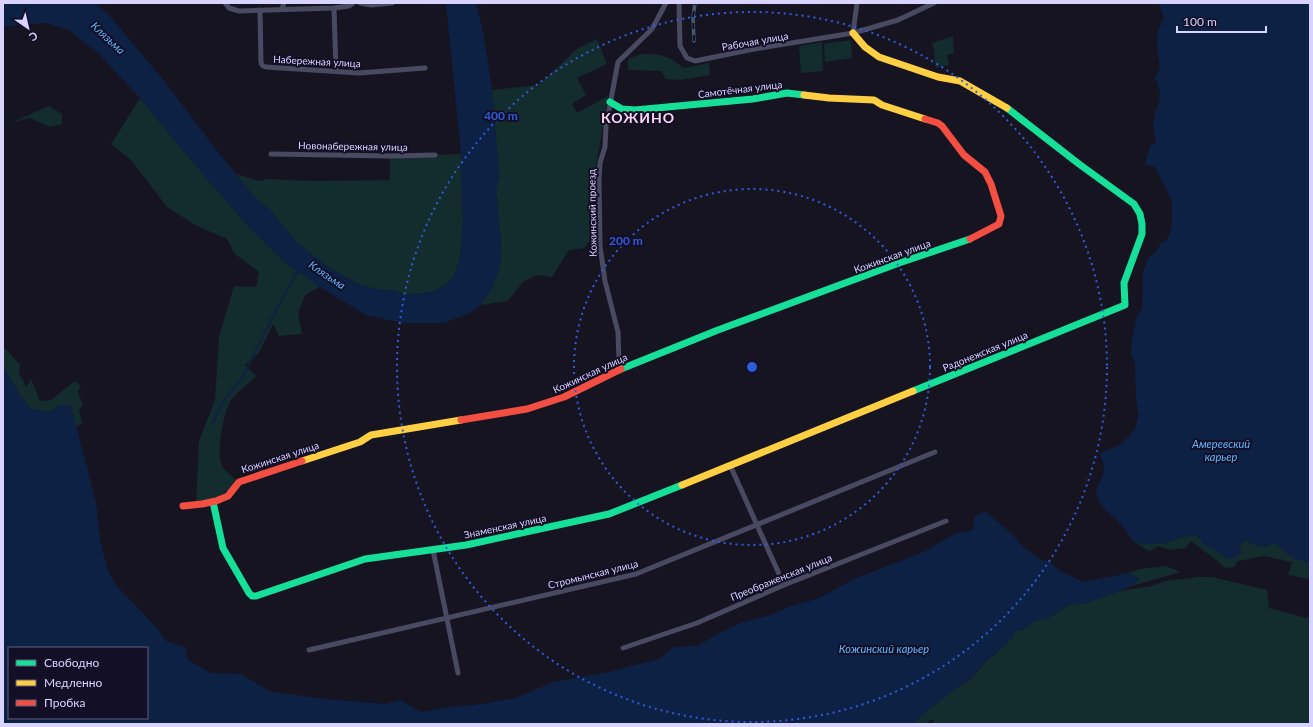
<svg xmlns="http://www.w3.org/2000/svg" width="1313" height="727" viewBox="0 0 1313 727" font-family="Lato,sans-serif">
  <rect width="100%" height="100%" fill="#161421"/>
  <g fill="#132c2d">
    <path d="M953 36 954 53 947 55 949 65 936 68C934 59 935 51 932 43Z"/>
    <polygon points="597,39 607,64 577,78 586,95 572,104 577,113 608,96 594,179 596,242 589,241 585,248 569,250 552,277 537,275 523,282 508,301 481,305 493,286 500,266 501,246 496,192 499,176 492,90 538,85 577,49"/>
    <polygon points="851,40 852,58 825,62 824,44"/>
    <polygon points="822,42 823,71 801,73 799,46"/>
    <path d="M641 54C662 54 667 55 684 68L709 63 710 75 680 80 666 79 661 71 628 70V59Z"/>
    <path d="M140 98 180 147 246 224 287 264 320 287 306 294 298 313 302 334 279 336 273 324 258 354 245 365 256 376C250 383 233 395 230 402 223 414 217 450 221 463 223 470 230 474 235 479 231 495 210 500 196 503L199 441 215 400 219 337 234 286 256 287 259 272 235 254 227 239 195 225 167 207 131 160 111 144Z"/>
    <polygon points="49,106 62,114 62,124 50,127 29,118 10,123"/>
    <polygon points="461,154 463,223 460,260 454,277 444,286 433,292 405,295 392,290 385,291 360,285 332,270 297,243 269,209 256,199 236,174 259,181 267,179 312,181 390,180 390,156"/>
    <polygon points="3,346 20,365 19,373 26,387 31,379 40,401 51,400 75,381 81,386 78,392 83,404 79,411 82,423 76,427 71,407 61,405 49,412 30,409 19,394 3,366"/>
    <polygon points="1185,536 1198,536 1204,544 1236,557 1241,552 1239,545 1246,541 1263,547 1275,543 1293,558 1310,563 1310,579 1288,575 1292,562 1263,556 1238,561 1234,567 1224,568 1220,563 1191,541 1186,548 1170,550 1159,546 1149,551 1134,542 1149,544 1166,543"/>
    <polygon points="1166,566 1181,572 1131,586 1140,579 1128,573 1140,569"/>
    <polygon points="1199,577 1212,577 1267,590 1269,608 1306,618 1310,617 1310,724 932,724 934,720 931,719 927,723 911,724 952,691 971,679 986,661 994,655 1011,639 1015,631 1024,629 1035,621 1050,617 1068,605 1086,603 1119,591 1151,586 1165,581"/>
  </g>
  <g fill="#0d2144" fill-rule="evenodd">
    <polygon points="3,3 93,3 97,5 109,15 165,82 218,152 256,199 269,209 297,243 332,270 360,285 385,291 392,290 405,295 433,292 444,286 454,277 460,260 463,223 461,154 446,3 476,3 484,37 492,90 499,176 496,193 501,246 500,266 493,286 481,305 470,313 444,323 403,323 366,315 320,287 287,264 246,224 180,147 140,98 99,54 69,30 46,23 15,25 3,27"/>
    <polygon points="1159,3 1310,3 1310,563 1293,558 1275,543 1263,547 1246,541 1239,545 1241,552 1236,557 1229,559 1204,544 1198,536 1185,536 1166,543 1149,544 1134,542 1121,524 1109,513 1099,502 1096,491 1103,475 1104,466 1100,454 1104,451 1111,449 1119,445 1126,439 1135,429 1138,416 1136,397 1135,366 1131,353 1132,340 1137,317 1142,307 1143,273 1148,258 1157,251 1160,244 1167,239 1171,231 1172,218 1172,201 1155,167 1145,164 1150,146 1156,143 1153,125 1155,113 1159,103 1160,92 1155,78 1160,68 1157,45 1158,31 1164,18"/>
    <path d="M3 366 19 394 30 409 49 412 61 405 71 407 96 502 100 541 108 571 116 585 157 628 166 641 185 647 188 660 211 673 241 674 271 692 325 699 386 704 400 700 421 712 450 707 481 704 516 698 554 682 609 672 659 659 674 647 698 646 719 633 743 622 771 615 791 606 817 599 856 578 924 552 956 533 965 532 972 530 975 522 974 517 980 513 986 512 1012 534 1023 547 1041 560 1050 562 1060 571 1084 582 1128 573 1140 579 1131 586 1119 591 1086 603 1068 605 1050 617 1035 621 1024 629 1016 631 1011 639 994 655 985 661 971 679 952 691 911 724H3ZM9 648H147V718H9Z"/>
  </g>
  <g fill="none" stroke-linecap="round" stroke-linejoin="round">
    <polyline stroke="#0d2144" stroke-width="2" points="213,423 224,400 243,377 277,308 298,271"/>
    <g stroke="#4a4962" stroke-width="5">
      <polyline points="225,3 229,8 239,11 334,8 349,6 353,3"/>
      <polyline points="360,3 371,5 392,3"/>
      <polyline points="679,3 680,46 687,58 695,61 754,49 853,33 898,20 934,3"/>
      <polyline points="334,8 336,71"/>
      <polyline points="282,9 284,3"/>
      <polyline points="260,10 261,63 263,66 266,67 359,73 425,68"/>
      <polyline points="853,33 857,3"/>
      <polyline points="271,154 390,156 435,155"/>
      <polyline points="622,368 619,361 618,332 605,281 600,246 599,179 600,163 605,147 606,126 618,62 652,29 666,3"/>
      <polyline points="730,465 784,585"/>
      <polyline points="433,550 458,673"/>
      <polyline points="623,648 697,623 784,585 946,521"/>
      <polyline points="309,650 636,574 935,452"/>
    </g>
    <g stroke="#16e098" stroke-width="7">
      <polyline points="610,102 622,109 635,110 753,99 787,93 804,95"/>
      <polyline points="621,369 718,330 899,263 970,239"/>
      <polyline points="913,391 1125,305 1124,283 1142,234 1142,224 1140,214 1134,204 1079,164 1007,108"/>
      <polyline points="213,502 223,548 249,593 252,596 256,596 365,559 466,545 609,514 682,485"/>
    </g>
    <g stroke="#ffcf43" stroke-width="7">
      <polyline points="853,33 865,47 879,57 938,77 960,81 1007,108"/>
      <polyline points="804,95 829,98 874,100 882,105 925,119"/>
      <polyline points="302,461 360,442 371,435 461,420"/>
      <polyline points="682,485 913,391"/>
    </g>
    <g stroke="#f24e42" stroke-width="7">
      <polyline points="925,119 938,123 942,126 964,155 985,172 991,184 1001,216 999,224 970,239"/>
      <polyline points="461,420 527,409 564,397 621,369"/>
      <polyline points="183,506 202,504 216,501 228,496 239,482 302,461"/>
    </g>
    <defs>
      <polyline id="rail" points="694,41 693,17 695,3"/>
    </defs>
    <use href="#rail" stroke="#43596b" stroke-width="3.5"/>
    <use href="#rail" stroke="#130f26" stroke-width="2" stroke-dasharray="6" stroke-linecap="butt"/>
  </g>
  <g fill="none" stroke="#305bdc" stroke-width="2" stroke-dasharray="2 4">
    <circle cx="752" cy="367" r="178"/>
    <circle cx="752" cy="367" r="355"/>
  </g>
  <g text-anchor="middle" stroke-width="4" stroke-linejoin="round" paint-order="stroke">
    <g font-size="10" fill="#d9d4ff" stroke="#130f26">
      <text transform="translate(755 41) rotate(-10)" y="4">Рабочая улица</text>
      <text transform="translate(317 61) rotate(3)" y="4">Набережная улица</text>
      <text transform="translate(740 89) rotate(-7)" y="4">Самотёчная улица</text>
      <text transform="translate(353 146) rotate(1)" y="4">Новонабережная улица</text>
      <text transform="translate(592 213) rotate(-91)" y="4">Кожинский проезд</text>
      <text transform="translate(892 256) rotate(-20)" y="4">Кожинская улица</text>
      <text transform="translate(985 351) rotate(-22)" y="4">Радонежская улица</text>
      <text transform="translate(590 373) rotate(-25)" y="4">Кожинская улица</text>
      <text transform="translate(280 457) rotate(-18)" y="4">Кожинская улица</text>
      <text transform="translate(505 526) rotate(-12)" y="4">Знаменская улица</text>
      <text transform="translate(593 574) rotate(-14)" y="4">Стромынская улица</text>
      <text transform="translate(781 577) rotate(-22)" y="4">Преображенская улица</text>
    </g>
    <g font-size="11" font-style="italic" fill="#62b6ff" stroke="#130f26">
      <text transform="translate(108 38) rotate(43)" y="4">Клязьма</text>
      <text transform="translate(327 275) rotate(34)" y="4">Клязьма</text>
      <text x="1221" y="448">Амеревский<tspan x="1221" dy="13">карьер</tspan></text>
      <text x="884" y="653">Кожинский карьер</text>
    </g>
    <g font-size="14" font-weight="bold" letter-spacing="1" fill="#ffd6f0" stroke="#130f26">
      <text x="638" y="123">КОЖИНО</text>
    </g>
  </g>
  <circle cx="752" cy="367" r="6" fill="#305bdc" stroke="#130f26" stroke-width="2"/>
  <g font-size="12" text-anchor="middle" font-weight="bold" fill="#305bdc" stroke="#130f26" stroke-width="4" stroke-linejoin="round" paint-order="stroke">
    <text x="501" y="120">400 m</text>
    <text x="626" y="245">200 m</text>
  </g>
  <rect width="1313" height="727" fill="none" stroke="#d9d4ff" stroke-width="8"/>
  <rect x="8" y="647" width="140" height="72" fill="#130f26" stroke="#625e7d"/>
  <rect x="16" y="660" width="20" height="6" fill="#16e098" stroke="#625e7d"/>
  <text x="44" y="667" font-size="12" fill="#d9d4ff">Свободно</text>
  <rect x="16" y="680" width="20" height="6" fill="#ffcf43" stroke="#625e7d"/>
  <text x="44" y="687" font-size="12" fill="#d9d4ff">Медленно</text>
  <rect x="16" y="700" width="20" height="6" fill="#f24e42" stroke="#625e7d"/>
  <text x="44" y="707" font-size="12" fill="#d9d4ff">Пробка</text>
  <g transform="translate(28 28) rotate(146)" stroke="#130f26" stroke-width="3" paint-order="stroke">
  <path d="M0-3L7 15L0 10L-7 15Z" fill="#d9d4ff"/>
  <text y="-6" font-size="11" font-weight="bold" text-anchor="middle" fill="#d9d4ff">С</text>
  </g>
  <path d="M1177 26v6h89v-6" fill="none" stroke="#d9d4ff" stroke-width="2"/>
  <text x="1183" y="26" font-size="12" fill="#d9d4ff" stroke="#130f26" stroke-width="3" paint-order="stroke">100 m</text>
</svg>
